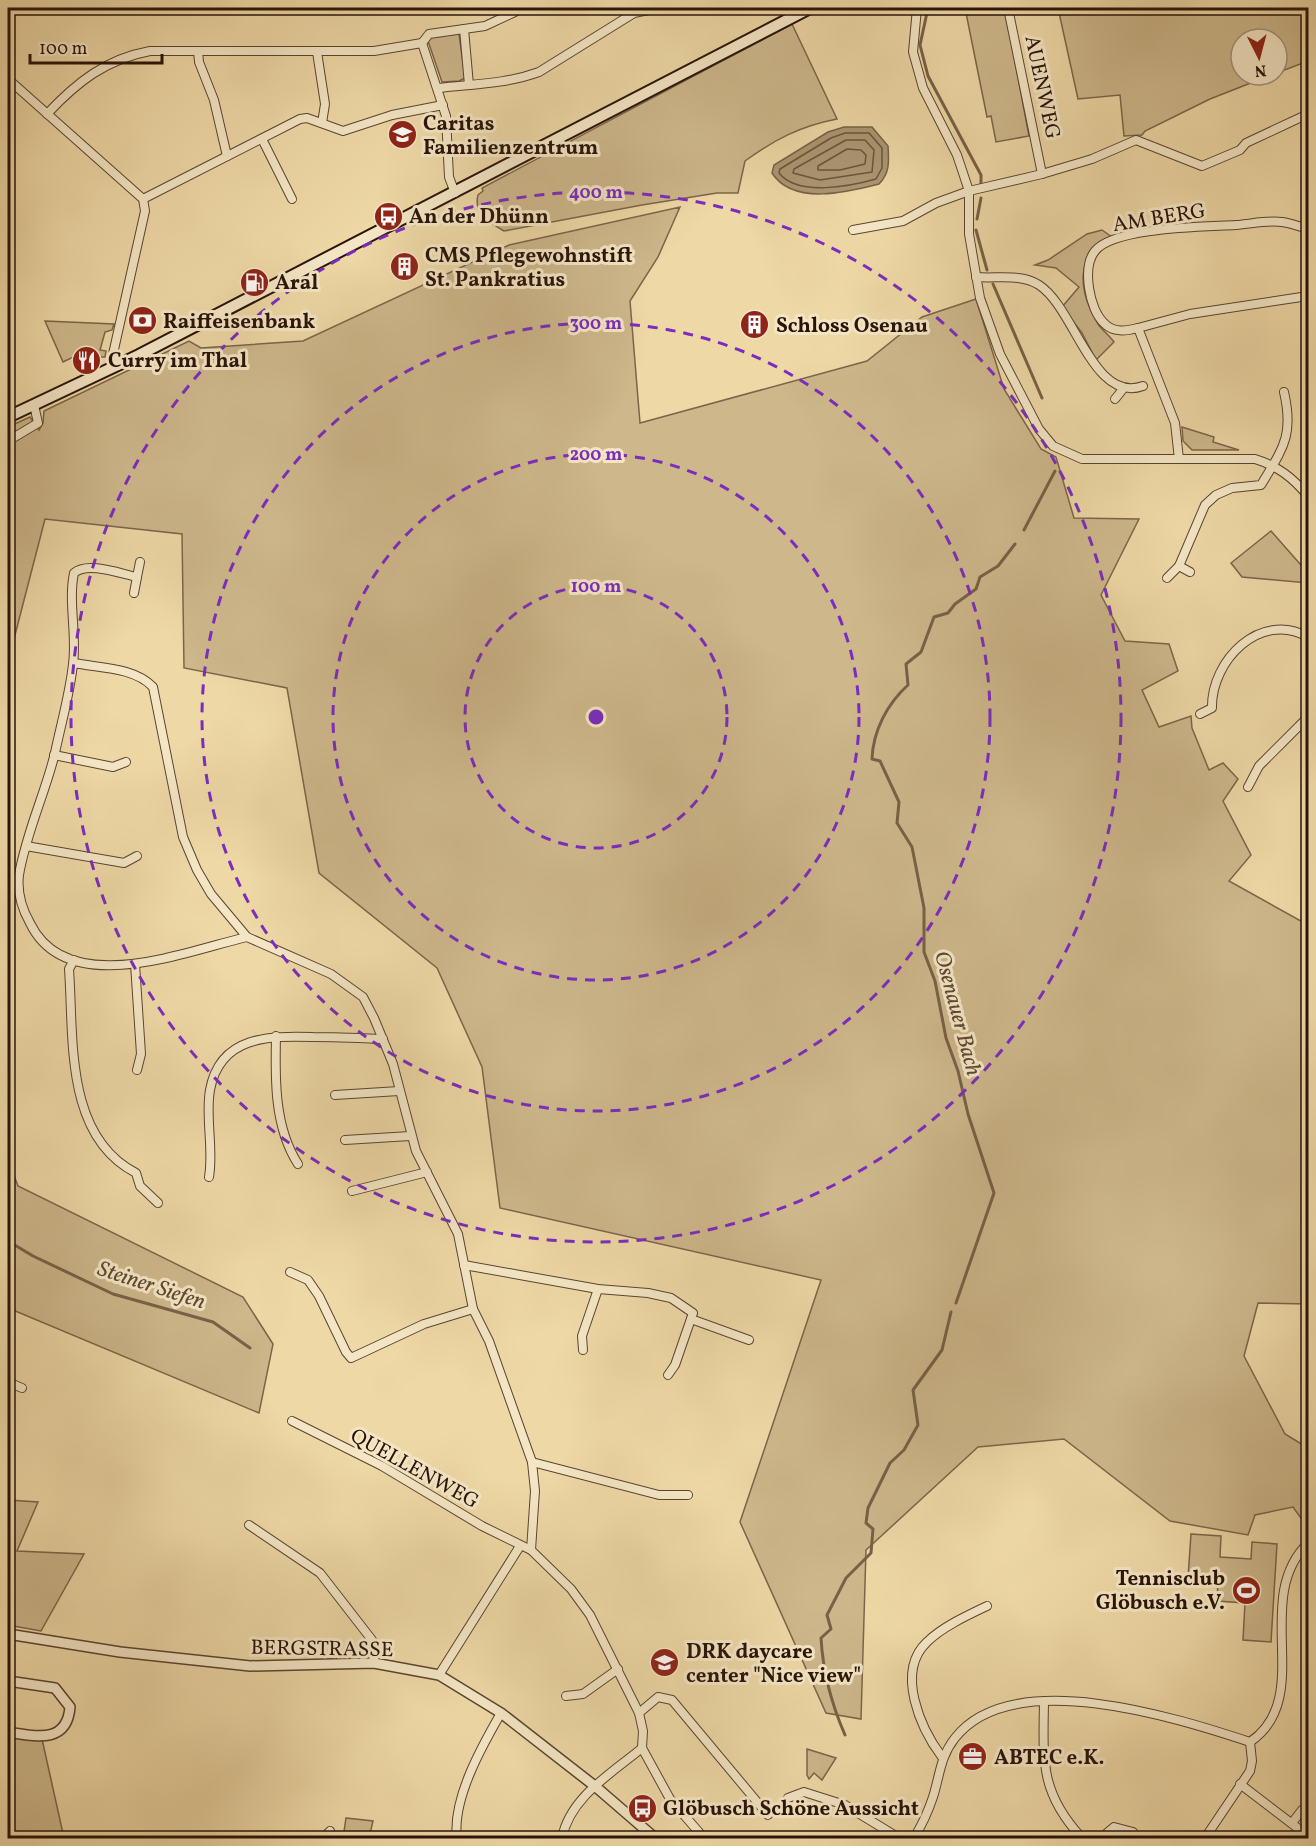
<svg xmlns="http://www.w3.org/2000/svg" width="1316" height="1846" viewBox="0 0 1316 1846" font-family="Vollkorn,serif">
  <rect width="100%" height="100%" fill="#eed8a6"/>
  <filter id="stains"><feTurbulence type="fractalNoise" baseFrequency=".00333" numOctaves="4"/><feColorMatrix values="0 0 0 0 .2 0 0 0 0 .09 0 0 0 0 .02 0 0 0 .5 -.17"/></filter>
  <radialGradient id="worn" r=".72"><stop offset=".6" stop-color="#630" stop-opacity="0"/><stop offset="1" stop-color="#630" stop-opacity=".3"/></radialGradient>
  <g fill="#cdb78b" stroke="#7b654a" stroke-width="1.5">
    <polygon points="965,8 1005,8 1029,136 996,142 991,116 987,117"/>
    <polygon points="1058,8 1308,8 1308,61 1277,73 1277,39 1241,39 1241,75 1271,75 1210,99 1145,131 1142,135 1124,136 1120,95 1078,99"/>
    <path d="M792 24 837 119C801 126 775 139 745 161L738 193H717L642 205 504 231C490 223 473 213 478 195L483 191 482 188Z"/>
    <polygon points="459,34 465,78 459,81 442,82 428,41 433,36"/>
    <polygon points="680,207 658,257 630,301 640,423 867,361 922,317 976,299 1004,389 1041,449 1056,457 1074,518 1139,519 1101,595 1125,641 1169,644 1178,671 1142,690 1159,727 1191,716 1192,728 1209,770 1223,763 1238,779 1223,801 1251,855 1229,881 1308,925 1308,1304 1258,1303 1244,1356 1285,1434 1308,1448 1308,1528 1293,1507 1255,1515 1248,1535 1170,1521 1064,1439 978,1447 866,1550 861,1719 826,1713 740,1522 821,1280 500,1208 482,1067 437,968 319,873 287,688 184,668 182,534 45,519 8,662 8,427 30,417 39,430 43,423 44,411 189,341 201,348 303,341 509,245"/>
    <path d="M1102 230 1112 237C1073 255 1079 292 1098 324 1103 331 1109 335 1114 342L1096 360 1082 333 1062 307 1079 287 1056 268 1035 265 1048 260 1087 234Z"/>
    <polygon points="45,321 114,324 112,330 105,332 100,350 106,351 105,357 96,357 96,363 93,365 86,351 63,362"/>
    <polygon points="1182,427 1214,437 1213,442 1239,450 1192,450 1183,441"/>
    <polygon points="1271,531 1308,573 1308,583 1242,577 1231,563"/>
    <polygon points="8,1159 18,1186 243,1297 273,1344 259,1413 8,1308"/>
    <polygon points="8,1500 38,1502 17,1551 84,1554 41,1631 8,1625"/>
    <polygon points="1191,1534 1221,1536 1220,1557 1251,1559 1252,1542 1277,1544 1271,1642 1243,1640 1245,1603 1217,1601 1218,1580 1188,1578"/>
    <polygon points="8,1737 42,1739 64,1838 8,1838"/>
    <polygon points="807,1749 836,1758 822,1780 814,1773 809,1779 807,1775"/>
    <polygon points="346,1818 373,1821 369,1838 343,1838"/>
  </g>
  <path fill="#ab9571" stroke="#776147" stroke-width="1.5" d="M844 127H872L888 146C889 161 890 173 879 184 848 192 793 206 772 173L774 165 828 132Z"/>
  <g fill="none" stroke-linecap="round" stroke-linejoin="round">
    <g stroke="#6a543d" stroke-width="1.5">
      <path d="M845 133H869L882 148V168L876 179C851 186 798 197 779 173L780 169 831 138Z"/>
      <polygon points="846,140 865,140 874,150 872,172 820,180 793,173 794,169"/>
      <polygon points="847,149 861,150 866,155 865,164 840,170 818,170 818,166"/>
    </g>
    <g stroke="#776147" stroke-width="3">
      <polyline points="928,8 920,45 928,76 981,175 981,184"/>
      <polyline points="977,219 981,198"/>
      <polyline points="976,230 987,270"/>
      <polyline points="993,284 1042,398"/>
      <polyline points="1024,530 1055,471"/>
      <polyline points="8,1241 33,1256 113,1294 213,1322 250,1348"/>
      <path d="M956 1303 994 1193 968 1114 958 1071 946 1038 935 981 924 952V908L912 847 897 823 899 802 880 761 872 759C873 731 887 704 908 685L906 664 921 652 934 617 948 613 955 604 976 589 980 577 998 566 1015 544"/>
      <path d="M845 1735C831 1703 823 1673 821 1638L831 1629 827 1615 846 1578 871 1553 873 1529 866 1523 868 1508 890 1463 904 1450 918 1425 913 1390 942 1350 951 1312"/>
    </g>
    <defs>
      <g id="minor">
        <path d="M917 8 913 52 923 88 957 155 969 191V234L980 298 1000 354 1039 429 1053 446 1082 459H1255C1278 466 1293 478 1308 496"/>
        <polyline points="1008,8 1042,174"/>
        <polyline points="422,43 446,116 449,177 455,193"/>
        <polyline points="422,43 429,34 464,29"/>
        <polyline points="198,51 199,62 214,100 227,156"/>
        <polyline points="317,52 325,104 322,123"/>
        <polyline points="8,79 143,199 145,211 113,354 118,366"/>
        <polyline points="469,85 464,29 485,26 515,12"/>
        <path d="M439 88C473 84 506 84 539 72L634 13 658 8"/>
        <path d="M47 114C77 82 106 59 150 51H374L422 43"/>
        <polyline points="262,139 292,199"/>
        <polyline points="143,199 300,119 307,118 343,131 392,115 443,105"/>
        <polyline points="853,230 903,221 936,203 969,191 1042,174 1092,159 1136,140 1202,166 1240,150 1246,143 1308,114"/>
        <path d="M976 277C996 279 1021 273 1039 285 1075 308 1093 404 1143 386"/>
        <path d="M1138 328C1126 331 1113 333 1104 323 1089 309 1082 267 1095 251 1114 227 1205 227 1236 225 1251 224 1267 220 1282 222 1291 223 1300 227 1308 229"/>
        <polyline points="8,339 10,338"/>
        <polyline points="1115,399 1123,389"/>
        <polyline points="8,441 38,423 34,405"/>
        <polyline points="1179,459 1175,423 1138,328 1190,314 1308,296"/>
        <polyline points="1179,566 1190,572"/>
        <polyline points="137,577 140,562"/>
        <path d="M1167 578 1179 566 1205 505 1216 495 1232 488 1261 485C1283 448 1294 436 1284 392"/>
        <path d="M134 593 137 577C121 574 88 561 74 573 68 602 77 634 73 664 70 693 61 724 55 753 45 794 26 833 19 875 17 892 22 909 30 923 67 1000 186 951 247 937"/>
        <path d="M74 663C99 668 134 667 153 687L183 837 197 870 211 894 247 937 331 974 363 997 374 1018 393 1064 416 1151 458 1234 473 1309 489 1341 532 1462 535 1491 531 1550 571 1589 590 1615 639 1713 643 1731 642 1748 670 1799 704 1838"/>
        <path d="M1200 714 1212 708C1211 661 1260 610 1308 637"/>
        <polyline points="54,755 113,767 126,762"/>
        <polyline points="1248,787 1259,766 1308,717"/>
        <polyline points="26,846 124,863 137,856"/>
        <path d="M74 960 69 969C74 1037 64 1136 136 1173L140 1186 158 1203"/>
        <polyline points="135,964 141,1054 137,1070"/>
        <path d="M276 1036C275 1078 274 1127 298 1164"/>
        <polyline points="335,1095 399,1091"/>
        <polyline points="345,1140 410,1136"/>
        <path d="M209 1177C214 1148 205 1118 210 1090 220 1035 270 1036 313 1037 336 1037 359 1038 383 1039"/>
        <polyline points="352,1191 427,1172"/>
        <polyline points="464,1265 598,1289 648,1293 671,1298 693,1313 675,1365 668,1375"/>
        <polyline points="290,1272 308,1280 319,1296 346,1352 351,1358 424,1324 473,1309"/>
        <polyline points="691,1319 749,1340"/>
        <polyline points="583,1350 582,1336 598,1289"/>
        <polyline points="8,1382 22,1388"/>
        <polyline points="292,1421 382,1466 482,1526 531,1550"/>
        <polyline points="532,1462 659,1495 688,1495"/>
        <polyline points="249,1525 320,1573 372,1640 374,1663"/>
        <polyline points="439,1675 520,1546"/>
        <polyline points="566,1696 583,1694 618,1669"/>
        <path d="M1044 1702C1043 1761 1040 1793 1082 1838"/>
        <polyline points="639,1713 658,1697 672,1700 768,1815"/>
        <path d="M942 1757C921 1729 895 1672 927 1642 942 1627 968 1615 987 1606"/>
        <polyline points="1240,1784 1308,1836"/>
        <polyline points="788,1798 804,1792 845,1805 899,1838"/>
        <polyline points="1292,1823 1302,1810"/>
        <polyline points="323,1838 330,1831"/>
        <path d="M457 1838C452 1799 482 1746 501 1713"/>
        <path d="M562 1838C570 1797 612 1773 642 1748"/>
        <path d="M914 1838C922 1825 928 1812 933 1797 940 1775 940 1757 955 1738 1012 1665 1177 1718 1250 1742 1316 1697 1250 1600 1308 1543"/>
        <polyline points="1101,1838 1114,1827 1133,1832"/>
        <polyline points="1205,1838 1250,1771 1252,1761 1250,1742"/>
      </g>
      <g id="tertiary">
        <polyline points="8,1634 120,1652 250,1666 374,1663 439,1675 501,1713 596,1787 655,1838"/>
        <path d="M8 1681 55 1688 70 1707C67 1745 34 1736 8 1732"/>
      </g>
      <polyline id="secondary" points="8,417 139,355 810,8"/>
    </defs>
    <use href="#minor" stroke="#5a4430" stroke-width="10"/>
    <use href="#tertiary" stroke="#5a4430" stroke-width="12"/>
    <use href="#secondary" stroke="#291309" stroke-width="14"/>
    <use href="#minor" stroke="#f4e6c5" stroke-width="8"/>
    <use href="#tertiary" stroke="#f4e6c5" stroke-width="9"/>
    <use href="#secondary" stroke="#f4e6c5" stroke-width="10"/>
  </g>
  <g fill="none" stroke="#7b2cbf" stroke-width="3" stroke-dasharray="10 8">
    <circle cx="596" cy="717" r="131"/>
    <circle cx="596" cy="717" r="263"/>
    <circle cx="596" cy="717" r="394"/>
    <circle cx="596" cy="717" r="525"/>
  </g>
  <defs>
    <symbol id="school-disc" viewBox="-11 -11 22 22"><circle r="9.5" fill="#8f2418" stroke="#f4e6c5"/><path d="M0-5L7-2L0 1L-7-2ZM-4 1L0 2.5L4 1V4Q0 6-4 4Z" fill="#fff"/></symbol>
    <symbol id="bus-disc" viewBox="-11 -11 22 22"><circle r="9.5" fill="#8f2418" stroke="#f4e6c5"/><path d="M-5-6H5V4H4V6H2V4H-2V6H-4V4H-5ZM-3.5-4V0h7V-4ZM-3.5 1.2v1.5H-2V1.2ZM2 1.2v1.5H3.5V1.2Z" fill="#fff"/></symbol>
    <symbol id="building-disc" viewBox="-11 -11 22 22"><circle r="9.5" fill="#8f2418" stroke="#f4e6c5"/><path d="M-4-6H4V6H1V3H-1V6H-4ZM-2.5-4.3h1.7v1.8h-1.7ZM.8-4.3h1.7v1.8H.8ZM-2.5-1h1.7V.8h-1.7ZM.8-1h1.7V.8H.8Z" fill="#fff"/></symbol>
    <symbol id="fuel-disc" viewBox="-11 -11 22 22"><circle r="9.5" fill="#8f2418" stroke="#f4e6c5"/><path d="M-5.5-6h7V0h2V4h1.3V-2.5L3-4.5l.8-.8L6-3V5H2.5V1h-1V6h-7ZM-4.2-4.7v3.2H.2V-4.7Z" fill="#fff"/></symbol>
    <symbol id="bank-disc" viewBox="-11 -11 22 22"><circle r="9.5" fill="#8f2418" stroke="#f4e6c5"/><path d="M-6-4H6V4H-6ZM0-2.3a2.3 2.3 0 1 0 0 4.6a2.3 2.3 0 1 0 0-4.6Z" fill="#fff"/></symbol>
    <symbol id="restaurant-disc" viewBox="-11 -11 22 22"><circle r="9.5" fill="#8f2418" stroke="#f4e6c5"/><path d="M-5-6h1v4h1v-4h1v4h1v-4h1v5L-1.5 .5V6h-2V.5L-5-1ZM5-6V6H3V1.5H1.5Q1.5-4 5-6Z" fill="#fff"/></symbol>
    <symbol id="stadium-disc" viewBox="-11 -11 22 22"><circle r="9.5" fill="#8f2418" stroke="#f4e6c5"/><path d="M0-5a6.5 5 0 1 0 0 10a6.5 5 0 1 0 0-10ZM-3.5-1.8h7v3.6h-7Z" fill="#fff"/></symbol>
    <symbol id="office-disc" viewBox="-11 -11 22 22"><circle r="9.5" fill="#8f2418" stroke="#f4e6c5"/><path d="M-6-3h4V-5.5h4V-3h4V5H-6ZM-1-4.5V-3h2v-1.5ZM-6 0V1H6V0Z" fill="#fff"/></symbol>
  </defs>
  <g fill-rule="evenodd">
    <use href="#school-disc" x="386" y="118" width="33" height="33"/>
    <use href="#bus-disc" x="372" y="200" width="33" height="33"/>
    <use href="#building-disc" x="388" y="250" width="33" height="33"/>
    <use href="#fuel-disc" x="238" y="266" width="33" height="33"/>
    <use href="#bank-disc" x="126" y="304" width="33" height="33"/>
    <use href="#building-disc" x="738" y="308" width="33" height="33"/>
    <use href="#restaurant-disc" x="70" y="344" width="33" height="33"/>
    <use href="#stadium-disc" x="1230" y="1574" width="33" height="33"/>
    <use href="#school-disc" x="648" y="1646" width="33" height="33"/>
    <use href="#office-disc" x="956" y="1740" width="33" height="33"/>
    <use href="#bus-disc" x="626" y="1792" width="33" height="33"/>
  </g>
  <g text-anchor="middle" stroke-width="6" stroke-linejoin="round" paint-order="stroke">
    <g font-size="21" fill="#291309" stroke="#f4e6c5">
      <text transform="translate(1043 87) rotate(78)" y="7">AUENWEG</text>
      <text transform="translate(1159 217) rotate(-9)" y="7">AM BERG</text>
      <text transform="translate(415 1468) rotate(29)" y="7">QUELLENWEG</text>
      <text transform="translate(322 1648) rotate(1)" y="7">BERGSTRASSE</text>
    </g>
    <g font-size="21" font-weight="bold" fill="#291309" stroke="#f4e6c5" text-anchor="start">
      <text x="423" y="130">Caritas<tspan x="423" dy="24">Familienzentrum</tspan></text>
      <text x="409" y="223">An der Dhünn</text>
      <text x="425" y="262">CMS Pflegewohnstift<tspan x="425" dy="24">St. Pankratius</tspan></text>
      <text x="275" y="289">Aral</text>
      <text x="163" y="328">Raiffeisenbank</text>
      <text x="776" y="332">Schloss Osenau</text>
      <text x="108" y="367">Curry im Thal</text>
      <text x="1225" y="1585" text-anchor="end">Tennisclub<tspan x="1225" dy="24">Glöbusch e.V.</tspan></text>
      <text x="686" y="1658">DRK daycare<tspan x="686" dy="24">center "Nice view"</tspan></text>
      <text x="994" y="1764">ABTEC e.K.</text>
      <text x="663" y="1815">Glöbusch Schöne Aussicht</text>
    </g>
    <g font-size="22" font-style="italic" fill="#5d4733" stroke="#f4e6c5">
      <text transform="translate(959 1013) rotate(75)" y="8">Osenauer Bach</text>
      <text transform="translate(152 1284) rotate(18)" y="8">Steiner Siefen</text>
    </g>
  </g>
  <circle cx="596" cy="717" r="9" fill="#7b2cbf" stroke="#f4e6c5" stroke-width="3"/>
  <g font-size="18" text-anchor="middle" font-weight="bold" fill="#7b2cbf" stroke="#f4e6c5" stroke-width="6" stroke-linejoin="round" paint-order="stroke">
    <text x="596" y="198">400 m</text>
    <text x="596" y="329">300 m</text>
    <text x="596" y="460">200 m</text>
    <text x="596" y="592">100 m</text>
  </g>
  <rect width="1316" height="1846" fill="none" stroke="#eed8a6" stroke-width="30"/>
  <rect x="9" y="9" width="1298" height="1828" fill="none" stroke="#291309" stroke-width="3"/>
  <rect x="15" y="15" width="1286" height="1816" fill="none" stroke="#291309" stroke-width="1.5"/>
  <g transform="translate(1259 57) rotate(174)"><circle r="28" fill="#f4e6c5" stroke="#a3927a" stroke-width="1.5"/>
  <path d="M0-4.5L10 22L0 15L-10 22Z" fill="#8f2418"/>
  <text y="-9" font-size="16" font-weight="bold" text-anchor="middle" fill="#291309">N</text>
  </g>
  <path d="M30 54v9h132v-9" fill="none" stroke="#291309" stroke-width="3"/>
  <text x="39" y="54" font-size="18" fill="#291309" stroke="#f4e6c5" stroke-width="4.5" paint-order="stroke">100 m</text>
  <rect width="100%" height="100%" filter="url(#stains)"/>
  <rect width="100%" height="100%" fill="url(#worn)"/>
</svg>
